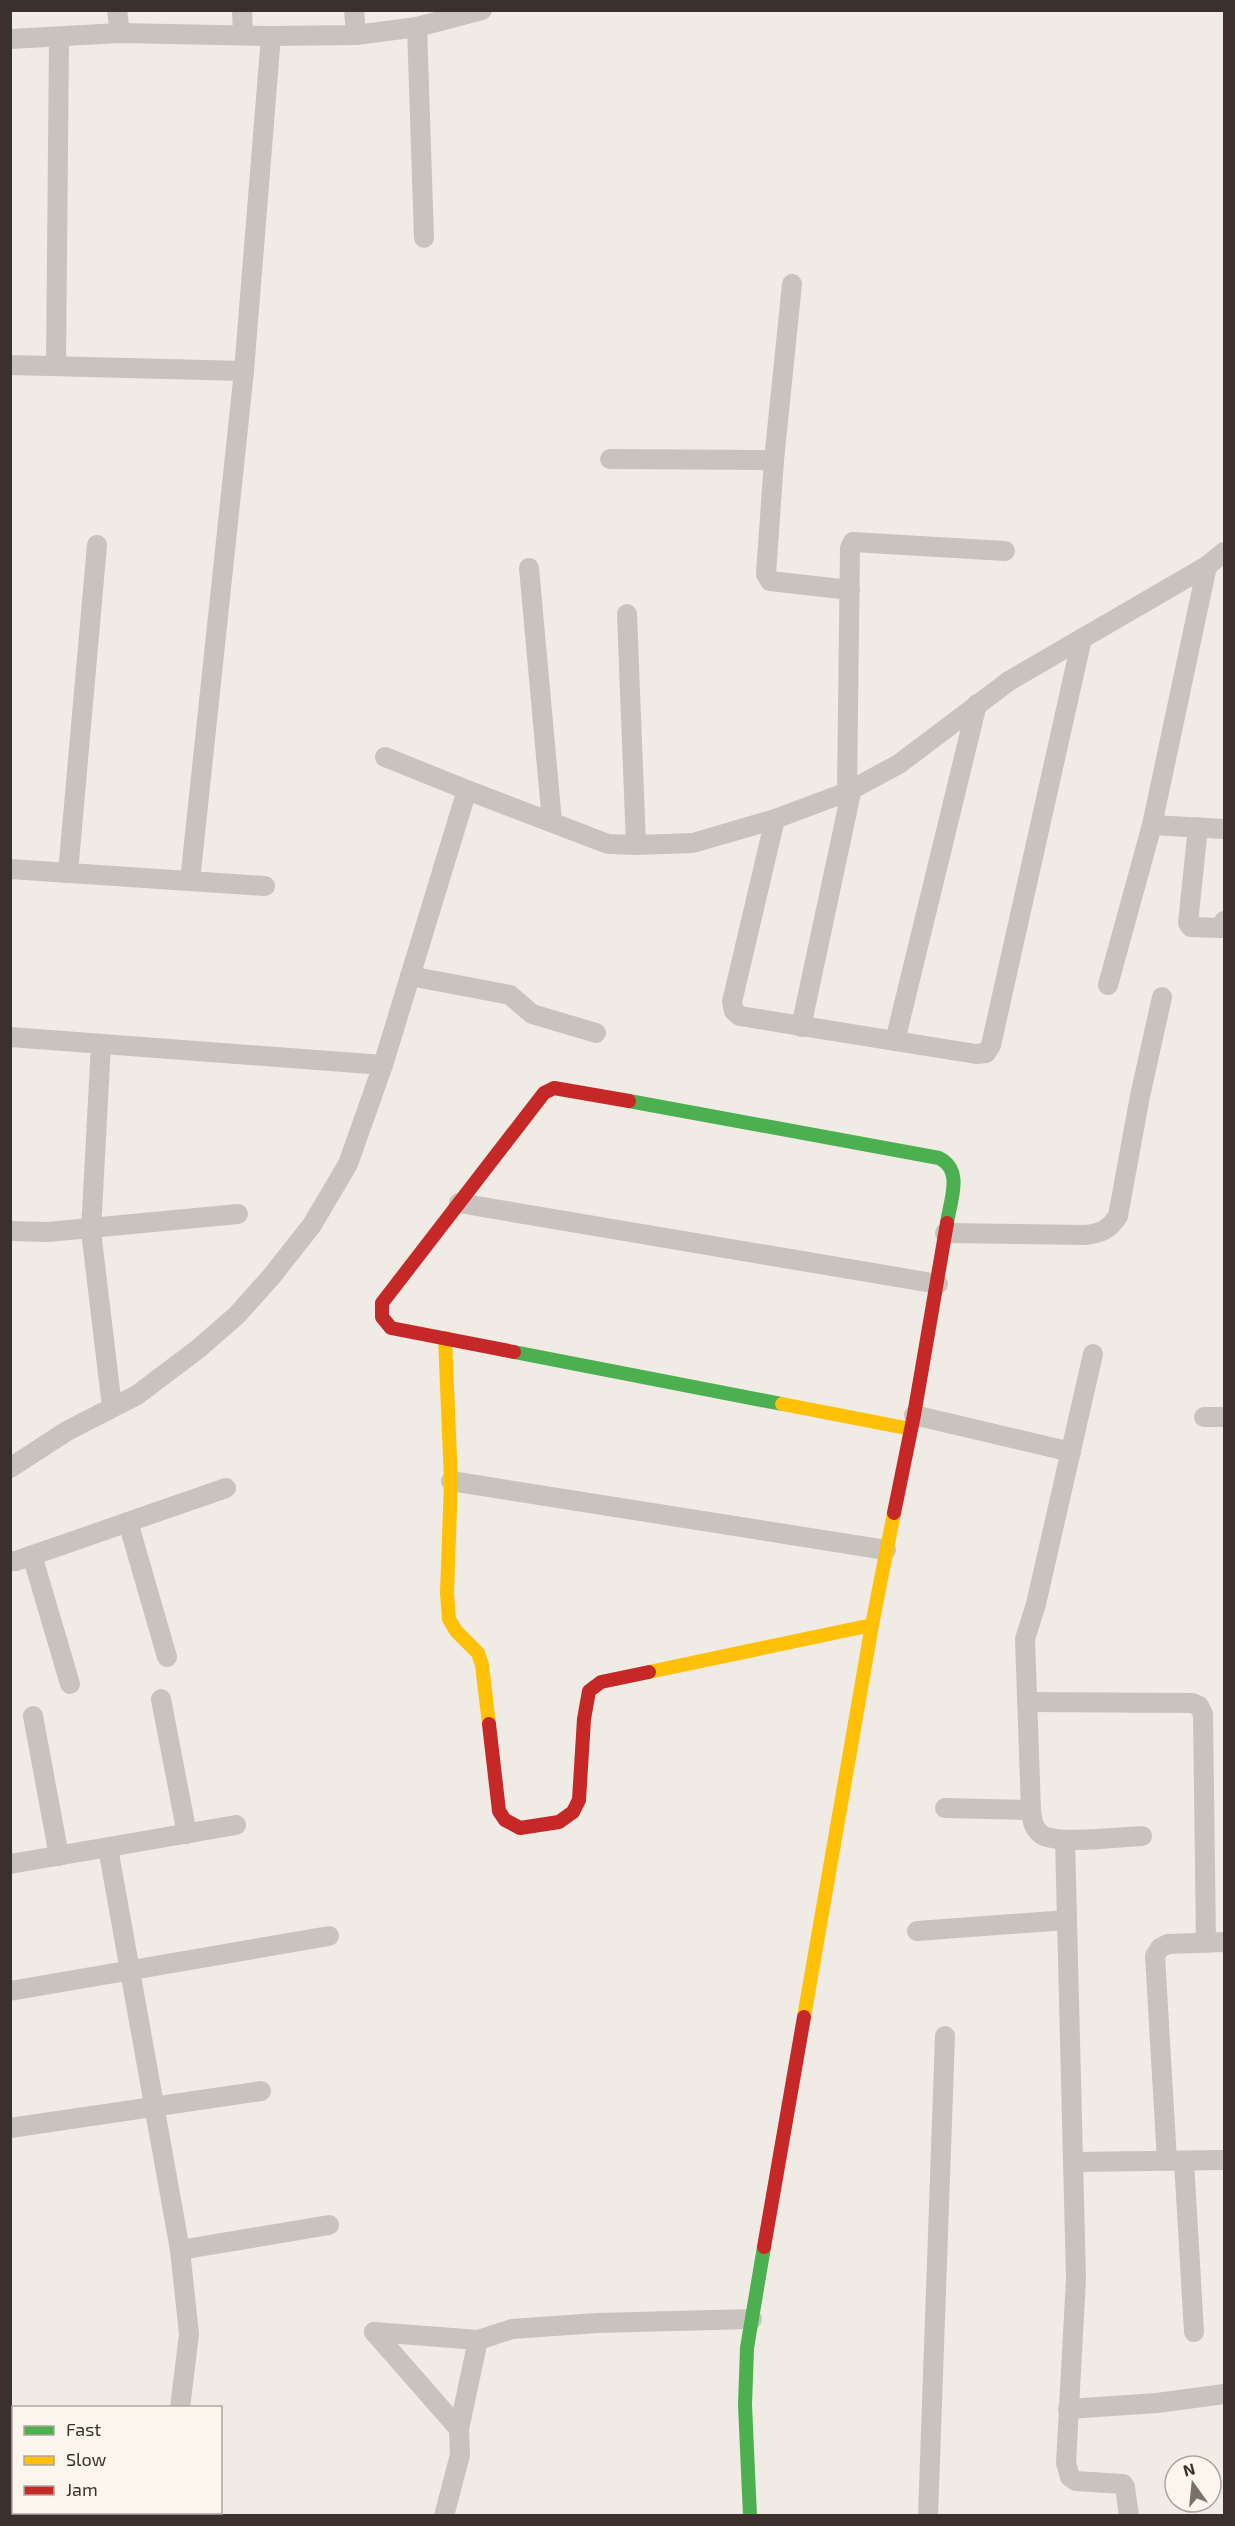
<svg xmlns="http://www.w3.org/2000/svg" width="1235" height="2526" viewBox="0 0 1235 2526" font-family="'Exo 2',sans-serif">
  <rect width="100%" height="100%" fill="#f0ebe5"/>
  <g fill="none" stroke-linecap="round" stroke-linejoin="round">
    <g stroke="#c9c3be" stroke-width="20">
      <polyline points="117,10 120,33"/>
      <polyline points="242,10 243,35"/>
      <polyline points="354,10 356,35"/>
      <polyline points="417,27 424,238"/>
      <polyline points="10,39 120,33 271,36 356,35 417,27 482,10"/>
      <polyline points="792,284 774,460 766,574 770,581 850,590"/>
      <polyline points="10,365 244,371"/>
      <polyline points="56,366 59,38"/>
      <polyline points="610,459 774,460"/>
      <polyline points="529,568 552,822"/>
      <polyline points="627,614 636,845"/>
      <polyline points="385,757 467,790 608,844 636,845 693,843 775,819 847,792 899,764 1009,681 1207,566 1224,552"/>
      <polyline points="847,792 850,548 853,542 1005,551"/>
      <polyline points="775,819 732,1002 734,1011 740,1016 976,1054 986,1053 991,1045 1082,638"/>
      <polyline points="1152,825 1224,829"/>
      <polyline points="1198,827 1188,923 1191,927 1221,928 1224,926 1224,921"/>
      <polyline points="10,869 265,886"/>
      <polyline points="68,873 97,545"/>
      <polyline points="190,881 244,371 271,36"/>
      <polyline points="410,976 510,995 532,1014 596,1033"/>
      <polyline points="1108,985 1152,825 1207,566"/>
      <polyline points="801,1027 852,788"/>
      <polyline points="10,1037 383,1065"/>
      <polyline points="895,1041 977,704"/>
      <polyline points="101,1044 91,1231 112,1407"/>
      <polyline points="459,1203 938,1284"/>
      <polyline points="10,1231 48,1232 238,1214"/>
      <path d="M945 1233 1085 1235C1101 1233 1109 1230 1118 1216L1140 1096 1162 997"/>
      <path d="M1093 1354 1036 1604 1025 1639 1031 1810C1032 1819 1033 1829 1042 1835 1059 1845 1120 1837 1142 1836"/>
      <polyline points="914,1415 1071,1452"/>
      <polyline points="1204,1417 1224,1417"/>
      <polyline points="10,1468 67,1431 137,1395 198,1349 237,1315 271,1277 312,1225 348,1164 383,1065 467,790"/>
      <polyline points="451,1481 886,1550"/>
      <polyline points="128,1522 167,1657"/>
      <polyline points="32,1555 70,1684"/>
      <polyline points="10,1561 16,1561 226,1488"/>
      <polyline points="161,1699 187,1834"/>
      <polyline points="1027,1702 1192,1703 1199,1706 1203,1714 1206,1943"/>
      <polyline points="33,1716 59,1856"/>
      <polyline points="945,1808 1031,1810"/>
      <polyline points="1065,1840 1076,2279 1066,2463 1070,2477 1076,2481 1123,2484 1125,2487 1129,2516"/>
      <polyline points="108,1848 180,2250 189,2334 180,2408"/>
      <polyline points="10,1864 236,1825"/>
      <polyline points="917,1931 1067,1920"/>
      <polyline points="10,1991 329,1936"/>
      <polyline points="10,2128 261,2091"/>
      <polyline points="1167,2161 1155,1956 1160,1948 1168,1944 1224,1942"/>
      <polyline points="1184,2161 1194,2332"/>
      <polyline points="1074,2162 1224,2160"/>
      <polyline points="180,2250 329,2225"/>
      <polyline points="374,2332 478,2340 512,2329 597,2323 752,2319"/>
      <polyline points="374,2332 459,2429"/>
      <polyline points="1068,2409 1157,2403 1224,2394"/>
      <polyline points="167,2516 167,2512"/>
      <polyline points="444,2516 460,2455 459,2429 478,2340"/>
      <polyline points="928,2516 945,2036"/>
    </g>
    <g stroke="#4caf50" stroke-width="14">
      <path d="M629 1101 939 1158C964 1170 950 1201 947 1223"/>
      <polyline points="514,1352 782,1404"/>
      <polyline points="750,2516 745,2405 747,2348 764,2247"/>
    </g>
    <g stroke="#ffc107" stroke-width="14">
      <polyline points="445,1338 451,1481 447,1593 449,1619 456,1631 478,1653 482,1665 489,1724"/>
      <polyline points="782,1404 911,1429"/>
      <polyline points="649,1672 872,1625"/>
      <polyline points="804,2017 872,1625 894,1513"/>
    </g>
    <g stroke="#c62828" stroke-width="14">
      <polyline points="514,1352 391,1328 382,1317 382,1303 544,1093 554,1088 629,1101"/>
      <polyline points="894,1513 914,1415 947,1223"/>
      <polyline points="489,1724 499,1811 505,1820 520,1828 559,1822 573,1812 579,1800 584,1719 589,1691 601,1682 649,1672"/>
      <polyline points="764,2247 804,2017"/>
    </g>
  </g>
  <rect width="1235" height="2526" fill="none" stroke="#3b302b" stroke-width="24"/>
  <rect x="12" y="2406" width="210" height="108" fill="#fbf5ee" stroke="#aea6a0" stroke-width="1.5"/>
  <rect x="24" y="2426" width="30" height="9" fill="#4caf50" stroke="#aea6a0" stroke-width="1.5"/>
  <text x="66" y="2436" font-size="18" fill="#3b302b">Fast</text>
  <rect x="24" y="2456" width="30" height="9" fill="#ffc107" stroke="#aea6a0" stroke-width="1.5"/>
  <text x="66" y="2466" font-size="18" fill="#3b302b">Slow</text>
  <rect x="24" y="2486" width="30" height="9" fill="#c62828" stroke="#aea6a0" stroke-width="1.5"/>
  <text x="66" y="2496" font-size="18" fill="#3b302b">Jam</text>
  <g transform="translate(1193 2484) rotate(345)"><circle r="28" fill="#fbf5ee" stroke="#aea6a0" stroke-width="1.5"/>
  <path d="M0-4.5L10 22L0 15L-10 22Z" fill="#7a716c"/>
  <text y="-9" font-size="16" font-weight="bold" text-anchor="middle" fill="#3b302b">N</text>
  </g>
</svg>
